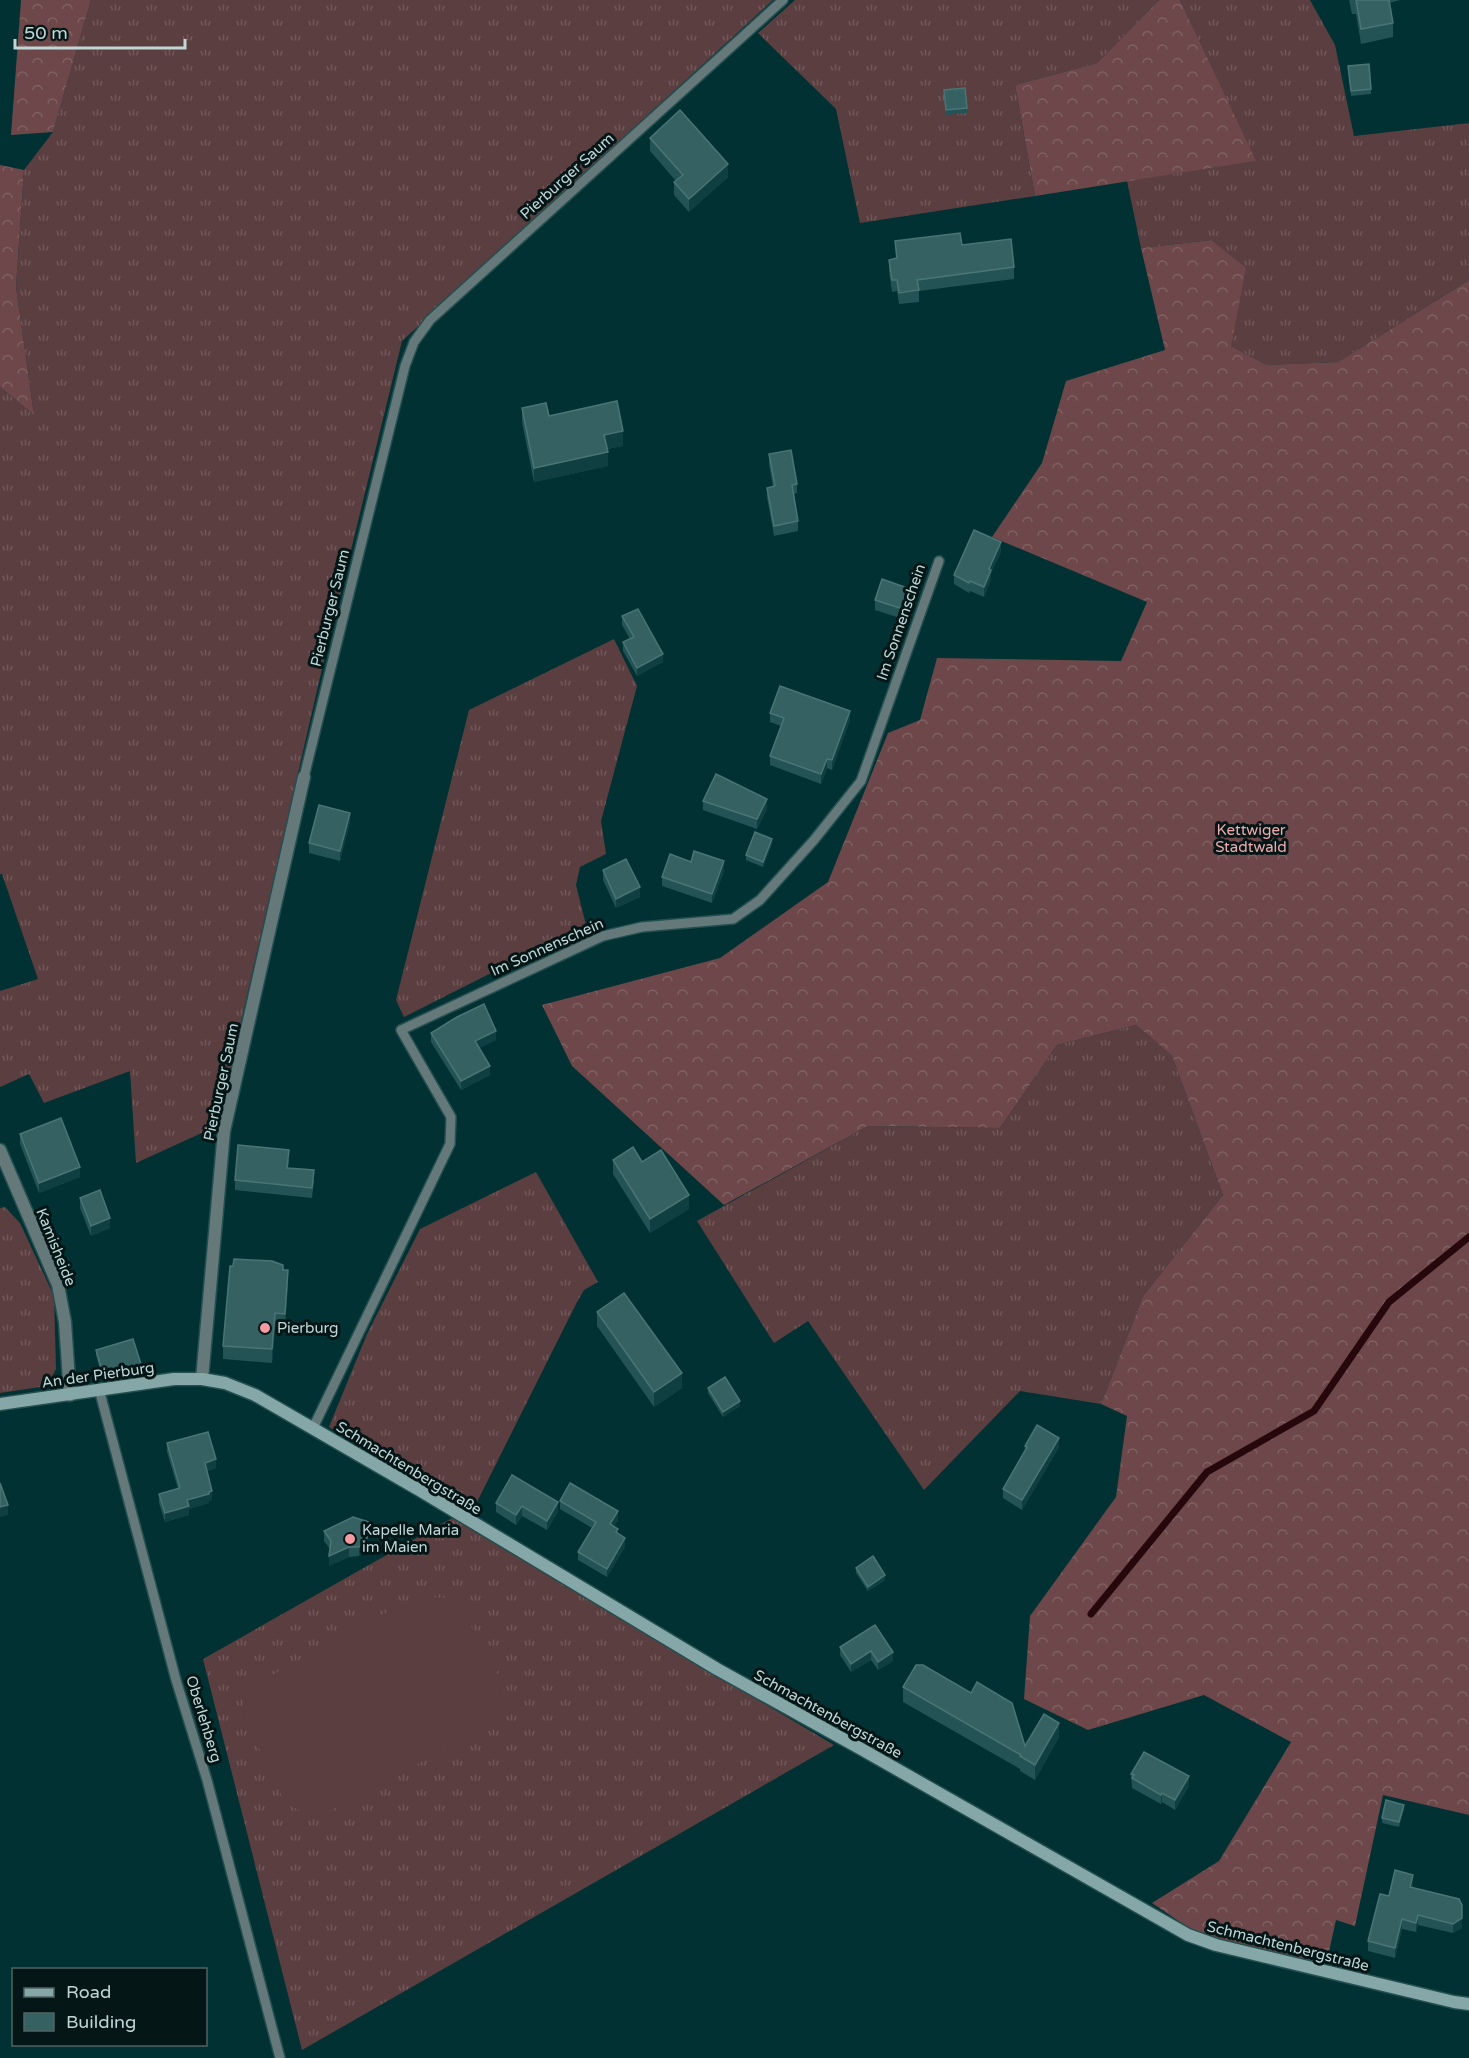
<svg xmlns="http://www.w3.org/2000/svg" width="1469" height="2058" viewBox="0 0 1469 2058" font-family="'Varela Round',sans-serif">
  <defs>
    <pattern id="grass-tufts" width="24" height="20" patternUnits="userSpaceOnUse" patternTransform="scale(1.5)"><rect width="24" height="20" fill="#5b3e3f"/><path d="M3 7l-1-3M5 7V3M7 7l1-3M15 17l-1-3M17 17v-4M19 17l1-3" fill="none" stroke="#71595a"/></pattern>
    <pattern id="forest-crowns" width="20" height="18" patternUnits="userSpaceOnUse" patternTransform="scale(1.5)"><rect width="20" height="18" fill="#6d4749"/><path d="M2 6a3 3 0 1 1 6 0M12 15a3 3 0 1 1 6 0" fill="none" stroke="#806162"/></pattern>
  </defs>
  <rect width="100%" height="100%" fill="#013132"/>
  <g fill="url(#grass-tufts)">
    <polygon points="91,0 773,0 402,341 321,673 217,1126 136,1163 130,1071 44,1103 29,1074 0,1087 0,991 38,979 2,874 0,874 0,387 34,415 16,287 24,170 53,132"/>
    <polygon points="795,0 1159,0 1097,63 1015,85 1035,196 860,223 836,109 758,33"/>
    <polygon points="1180,0 1310,0 1335,45 1354,136 1469,123 1469,280 1338,362 1267,365 1231,346 1211,240 1141,248 1127,181 1255,161"/>
    <polygon points="614,639 637,686 601,821 606,854 580,867 576,885 586,925 404,1017 396,1000 469,710"/>
    <polygon points="1136,1025 1172,1056 1223,1195 1143,1296 1101,1404 1020,1391 924,1490 808,1321 774,1343 697,1221 868,1126 1000,1128 1057,1045"/>
    <polygon points="536,1172 598,1282 584,1290 576,1304 471,1514 329,1427 367,1334 420,1229"/>
    <polygon points="5,1207 20,1223 54,1296 56,1369 47,1386 0,1393 0,1208"/>
    <polygon points="452,1518 834,1745 302,2050 203,1659"/>
  </g>
  <g fill="url(#forest-crowns)">
    <polygon points="21,0 91,0 53,132 11,135"/>
    <polygon points="1159,0 1180,0 1256,161 1035,196 1015,85 1097,63"/>
    <polygon points="0,165 24,170 16,287 34,415 0,387"/>
    <polygon points="1211,240 1246,268 1231,346 1267,365 1338,362 1469,280 1469,1815 1383,1795 1355,1926 1336,1920 1326,1965 1216,1939 1192,1930 1152,1903 1219,1861 1291,1742 1204,1695 1088,1730 1024,1699 1030,1616 1116,1497 1127,1416 1101,1404 1143,1296 1223,1195 1172,1056 1136,1025 1057,1045 1000,1128 868,1126 724,1205 572,1066 542,1005 720,958 828,882 888,733 920,720 937,658 1121,661 1147,602 992,537 1042,463 1066,381 1165,350 1141,248"/>
  </g>
  <polygon fill="#5b3e3f" points="416,1596 446,1598 461,1608 502,1682 498,1707 484,1728 332,1810 309,1814 286,1804 243,1715 245,1694 256,1684"/>
  <g fill="none" stroke-linecap="round" stroke-linejoin="round">
    <polyline stroke="#26070b" stroke-width="7" points="1091,1614 1207,1472 1314,1411 1389,1302 1469,1237"/>
    <defs>
      <g id="lane">
        <polyline points="304,777 405,366 414,342 430,320 783,0"/>
        <polyline points="99,1389 176,1680 207,1780 280,2058"/>
        <polyline points="313,1428 450,1144 451,1117 401,1030 603,936 642,927 733,919 760,900 814,840 861,781 939,561"/>
      </g>
      <g id="street">
        <polyline points="0,1150 58,1285 65,1322 70,1395"/>
        <polyline points="202,1379 224,1131 304,777"/>
      </g>
      <polyline id="secondary" points="0,1404 174,1379 202,1379 225,1383 255,1395 421,1491 717,1669 863,1750 1188,1935 1216,1945 1454,2002 1469,2004"/>
    </defs>
    <use href="#lane" stroke="#244f50" stroke-width="12"/>
    <use href="#street" stroke="#244f50" stroke-width="15"/>
    <use href="#secondary" stroke="#244f50" stroke-width="15"/>
    <use href="#lane" stroke="#65797a" stroke-width="9"/>
    <use href="#street" stroke="#65797a" stroke-width="12"/>
    <use href="#secondary" stroke="#86a7a7" stroke-width="12"/>
  </g>
  <g fill="#245355">
    <polygon points="1349,0 1400,0 1389,3 1393,23 1393,37 1361,44 1356,14 1352,14"/>
    <polygon points="1348,66 1371,89 1371,94 1351,96"/>
    <polygon points="944,90 967,108 967,113 946,115"/>
    <polygon points="650,138 728,177 689,212 674,195 674,182 676,181 650,151"/>
    <polygon points="895,241 962,245 1014,267 1014,279 919,291 919,302 899,304 897,291 892,292 889,271 889,260 896,259"/>
    <polygon points="522,408 549,416 623,446 607,449 608,466 534,482 522,422"/>
    <polygon points="769,454 797,484 797,493 794,494 798,521 798,531 774,536 767,497 767,488 773,487 769,464"/>
    <polygon points="1001,552 991,573 991,579 984,597 970,591 969,593 954,584 954,575"/>
    <polygon points="875,600 916,601 909,621 875,610"/>
    <polygon points="622,616 663,662 637,676 623,651 623,642 630,639 622,625"/>
    <polygon points="770,713 850,720 832,770 827,768 821,784 770,765 770,756 781,726 770,722"/>
    <polygon points="703,801 767,809 757,829 703,810"/>
    <polygon points="350,822 340,861 309,853 309,843"/>
    <polygon points="772,844 763,867 746,860 746,855"/>
    <polygon points="691,862 724,871 712,903 662,886 662,877"/>
    <polygon points="603,870 640,897 616,908 603,880"/>
    <polygon points="431,1033 496,1040 479,1048 490,1075 461,1090 431,1042"/>
    <polygon points="20,1134 80,1177 39,1193 20,1144"/>
    <polygon points="289,1160 288,1168 314,1180 312,1198 235,1190 235,1180"/>
    <polygon points="613,1160 642,1162 689,1209 650,1233 613,1174"/>
    <polygon points="80,1198 110,1228 91,1236 80,1208"/>
    <polygon points="283,1270 288,1284 285,1328 275,1327 272,1363 223,1359 223,1346"/>
    <polygon points="597,1312 682,1388 654,1407 597,1326"/>
    <polygon points="96,1350 141,1369 103,1380 96,1355"/>
    <polygon points="708,1388 740,1406 723,1417 708,1393"/>
    <polygon points="167,1443 216,1468 207,1471 212,1500 209,1501 209,1503 189,1509 189,1515 165,1522 159,1503 159,1494 178,1489 167,1452"/>
    <polygon points="1025,1446 1059,1447 1022,1510 1003,1498 1003,1489 1025,1452"/>
    <polygon points="560,1501 618,1520 614,1526 625,1547 607,1577 578,1560 578,1552 592,1528 560,1509"/>
    <polygon points="496,1503 558,1512 547,1530 522,1516 516,1525 496,1512"/>
    <polygon points="324,1531 369,1531 367,1547 359,1556 349,1557 329,1566 330,1549 324,1541"/>
    <polygon points="856,1568 885,1580 868,1591 856,1573"/>
    <polygon points="875,1625 893,1661 878,1670 871,1660 851,1672 840,1655 840,1647"/>
    <polygon points="903,1687 1025,1746 1059,1737 1035,1780 1020,1771 1020,1769 903,1702"/>
    <polygon points="1131,1774 1189,1786 1175,1810 1162,1802 1161,1804 1132,1788"/>
    <polygon points="1404,1809 1399,1827 1382,1823 1382,1818"/>
    <polygon points="1413,1884 1412,1888 1462,1928 1453,1933 1418,1925 1416,1932 1402,1929 1395,1958 1368,1951 1368,1941 1389,1896"/>
  </g>
  <g fill="#0f3f41">
    <polygon points="728,164 728,177 689,212 689,199"/>
    <polygon points="623,431 623,446 604,449 604,435"/>
    <polygon points="608,452 608,466 534,482 534,468"/>
    <polygon points="1001,542 1001,552 991,573 991,579 984,597 984,587 989,569"/>
    <polygon points="916,591 916,601 909,621 909,611"/>
    <polygon points="663,654 663,662 637,676 637,668"/>
    <polygon points="850,711 850,720 832,770 832,760"/>
    <polygon points="827,759 827,768 821,784 821,774"/>
    <polygon points="767,799 767,809 757,829 757,819"/>
    <polygon points="350,813 350,822 340,861 340,851"/>
    <polygon points="772,839 772,844 763,867 763,862"/>
    <polygon points="724,861 724,871 712,903 712,894"/>
    <polygon points="640,887 640,897 616,908 616,899"/>
    <polygon points="496,1031 496,1040 475,1050 475,1041"/>
    <polygon points="490,1066 490,1075 461,1090 461,1081"/>
    <polygon points="80,1167 80,1177 39,1193 39,1183"/>
    <polygon points="689,1195 689,1209 650,1233 650,1219"/>
    <polygon points="110,1218 110,1228 91,1236 91,1226"/>
    <polygon points="288,1270 288,1284 285,1328 285,1314"/>
    <polygon points="275,1313 275,1327 272,1363 272,1349"/>
    <polygon points="141,1364 141,1369 103,1380 103,1375"/>
    <polygon points="682,1373 682,1388 654,1407 654,1392"/>
    <polygon points="740,1401 740,1406 723,1417 723,1412"/>
    <polygon points="1059,1438 1059,1447 1022,1510 1022,1500"/>
    <polygon points="216,1459 216,1468 205,1471 205,1463"/>
    <polygon points="212,1491 212,1500 209,1501 209,1503 189,1509 189,1515 165,1522 165,1513 187,1500"/>
    <polygon points="558,1502 558,1512 547,1530 547,1521"/>
    <polygon points="8,1505 8,1515 0,1517 0,1507"/>
    <polygon points="522,1506 522,1516 516,1525 516,1515"/>
    <polygon points="618,1511 618,1520 610,1533 610,1524"/>
    <polygon points="369,1522 369,1531 367,1547 359,1556 359,1547"/>
    <polygon points="625,1538 625,1547 607,1577 607,1569"/>
    <polygon points="349,1547 349,1557 329,1566 329,1556"/>
    <polygon points="885,1575 885,1580 868,1591 868,1587"/>
    <polygon points="871,1651 871,1660 851,1672 851,1664"/>
    <polygon points="893,1652 893,1661 878,1670 878,1662"/>
    <polygon points="1059,1723 1059,1737 1035,1780 1035,1765"/>
    <polygon points="1189,1776 1189,1786 1175,1810 1175,1800"/>
    <polygon points="1162,1793 1162,1802 1161,1804 1161,1795"/>
    <polygon points="1404,1805 1404,1809 1399,1827 1399,1822"/>
    <polygon points="1413,1875 1413,1884 1410,1897 1410,1887"/>
    <polygon points="1418,1915 1418,1925 1416,1932 1416,1923"/>
    <polygon points="1462,1918 1462,1928 1453,1933 1453,1924"/>
    <polygon points="1402,1919 1402,1929 1395,1958 1395,1948"/>
  </g>
  <g fill="#356163" stroke="#4b7475" stroke-width="1.5">
    <polygon points="1356,0 1389,0 1393,23 1361,29"/>
    <polygon points="1369,64 1371,89 1351,91 1348,66"/>
    <polygon points="965,88 967,108 946,110 944,90"/>
    <polygon points="680,110 728,164 689,199 674,182 683,175 650,138"/>
    <polygon points="960,233 962,245 1011,239 1014,267 917,280 919,290 899,293 897,280 892,280 889,260 897,258 895,241"/>
    <polygon points="617,401 623,431 604,435 608,452 534,468 522,408 546,403 549,416"/>
    <polygon points="791,450 797,484 792,485 798,521 774,526 767,488 775,486 769,454"/>
    <polygon points="974,530 1001,542 989,569 991,570 984,587 970,581 969,583 954,575"/>
    <polygon points="882,579 916,591 909,611 875,600"/>
    <polygon points="638,609 663,654 637,668 623,642 634,637 622,616"/>
    <polygon points="780,686 850,711 832,760 827,759 821,774 770,756 784,718 770,713"/>
    <polygon points="716,774 767,799 757,819 703,801"/>
    <polygon points="319,805 350,813 340,851 309,843"/>
    <polygon points="755,832 772,839 763,862 746,855"/>
    <polygon points="694,851 724,861 712,894 662,877 670,854 691,862"/>
    <polygon points="626,859 640,887 616,899 603,870"/>
    <polygon points="484,1004 496,1031 475,1041 490,1066 461,1081 431,1033 457,1017"/>
    <polygon points="61,1118 80,1167 39,1183 20,1134"/>
    <polygon points="238,1145 289,1150 287,1168 314,1170 312,1188 235,1180"/>
    <polygon points="633,1147 642,1162 661,1150 689,1195 650,1219 613,1160"/>
    <polygon points="100,1190 110,1218 91,1226 80,1198"/>
    <polygon points="234,1259 272,1261 283,1265 283,1270 288,1270 285,1314 275,1313 272,1349 223,1346 230,1266 233,1266"/>
    <polygon points="624,1293 682,1373 654,1392 597,1312"/>
    <polygon points="133,1339 141,1364 103,1375 96,1350"/>
    <polygon points="725,1377 740,1401 723,1412 708,1388"/>
    <polygon points="1037,1425 1059,1438 1022,1500 1003,1489 1027,1447 1025,1446"/>
    <polygon points="208,1432 216,1459 205,1463 212,1491 209,1492 209,1494 187,1500 189,1506 165,1513 159,1494 180,1488 167,1443"/>
    <polygon points="512,1475 558,1502 547,1521 522,1506 516,1515 496,1503"/>
    <polygon points="0,1483 8,1505 0,1507"/>
    <polygon points="570,1483 618,1511 610,1524 618,1529 616,1532 625,1538 607,1569 578,1552 596,1522 560,1501"/>
    <polygon points="353,1517 369,1522 367,1538 359,1547 349,1547 329,1556 331,1541 324,1531"/>
    <polygon points="873,1556 885,1575 868,1587 856,1568"/>
    <polygon points="875,1625 893,1652 878,1662 871,1651 851,1664 840,1647"/>
    <polygon points="916,1665 923,1665 971,1693 977,1682 1012,1703 1025,1746 1044,1714 1059,1723 1035,1765 1020,1756 1021,1755 903,1687"/>
    <polygon points="1144,1752 1189,1776 1175,1800 1162,1793 1161,1795 1132,1778 1134,1775 1131,1774"/>
    <polygon points="1386,1800 1404,1805 1399,1822 1382,1818"/>
    <polygon points="1395,1870 1413,1875 1410,1887 1459,1899 1462,1905 1462,1918 1453,1924 1418,1915 1416,1923 1402,1919 1395,1948 1368,1941 1380,1894 1389,1896"/>
  </g>
  <g fill="#f49aa0" stroke="#051616" stroke-width="2">
    <circle cx="265" cy="1328" r="6"/>
    <circle cx="350" cy="1539" r="6"/>
  </g>
  <g text-anchor="middle" stroke-width="6" stroke-linejoin="round" paint-order="stroke">
    <g font-size="15" fill="#c1d7d7" stroke="#051616">
      <text transform="translate(567 176) rotate(-42)" y="5">Pierburger Saum</text>
      <text transform="translate(330 608) rotate(-76)" y="5">Pierburger Saum</text>
      <text transform="translate(901 622) rotate(-71)" y="5">Im Sonnenschein</text>
      <text transform="translate(547 947) rotate(-24)" y="5">Im Sonnenschein</text>
      <text transform="translate(221 1082) rotate(-78)" y="5">Pierburger Saum</text>
      <text transform="translate(56 1247) rotate(68)" y="5">Kamisheide</text>
      <text transform="translate(98 1375) rotate(-8)" y="5">An der Pierburg</text>
      <text transform="translate(409 1468) rotate(31)" y="5">Schmachtenbergstraße</text>
      <text transform="translate(828 1714) rotate(29)" y="5">Schmachtenbergstraße</text>
      <text transform="translate(204 1719) rotate(73)" y="5">Oberlehberg</text>
      <text transform="translate(1288 1946) rotate(14)" y="5">Schmachtenbergstraße</text>
    </g>
    <g font-size="15" fill="#f0abae" stroke="#051616">
      <text x="1251" y="835">Kettwiger<tspan x="1251" dy="17">Stadtwald</tspan></text>
    </g>
    <g font-size="15" fill="#c1d7d7" stroke="#051616" text-anchor="start">
      <text x="277" y="1333">Pierburg</text>
      <text x="362" y="1535">Kapelle Maria<tspan x="362" dy="17">im Maien</tspan></text>
    </g>
  </g>
  <rect x="12" y="1968" width="195" height="78" fill="#051616" stroke="#506363" stroke-width="1.5"/>
  <rect x="24" y="1988" width="30" height="9" fill="#86a7a7" stroke="#506363" stroke-width="1.5"/>
  <text x="66" y="1998" font-size="18" fill="#c1d7d7">Road</text>
  <rect x="24" y="2013" width="30" height="18" fill="#356163" stroke="#506363" stroke-width="1.5"/>
  <text x="66" y="2028" font-size="18" fill="#c1d7d7">Building</text>
  <path d="M15 39v9h170v-9" fill="none" stroke="#c1d7d7" stroke-width="3"/>
  <text x="24" y="39" font-size="18" fill="#c1d7d7" stroke="#051616" stroke-width="4.5" paint-order="stroke">50 m</text>
</svg>
